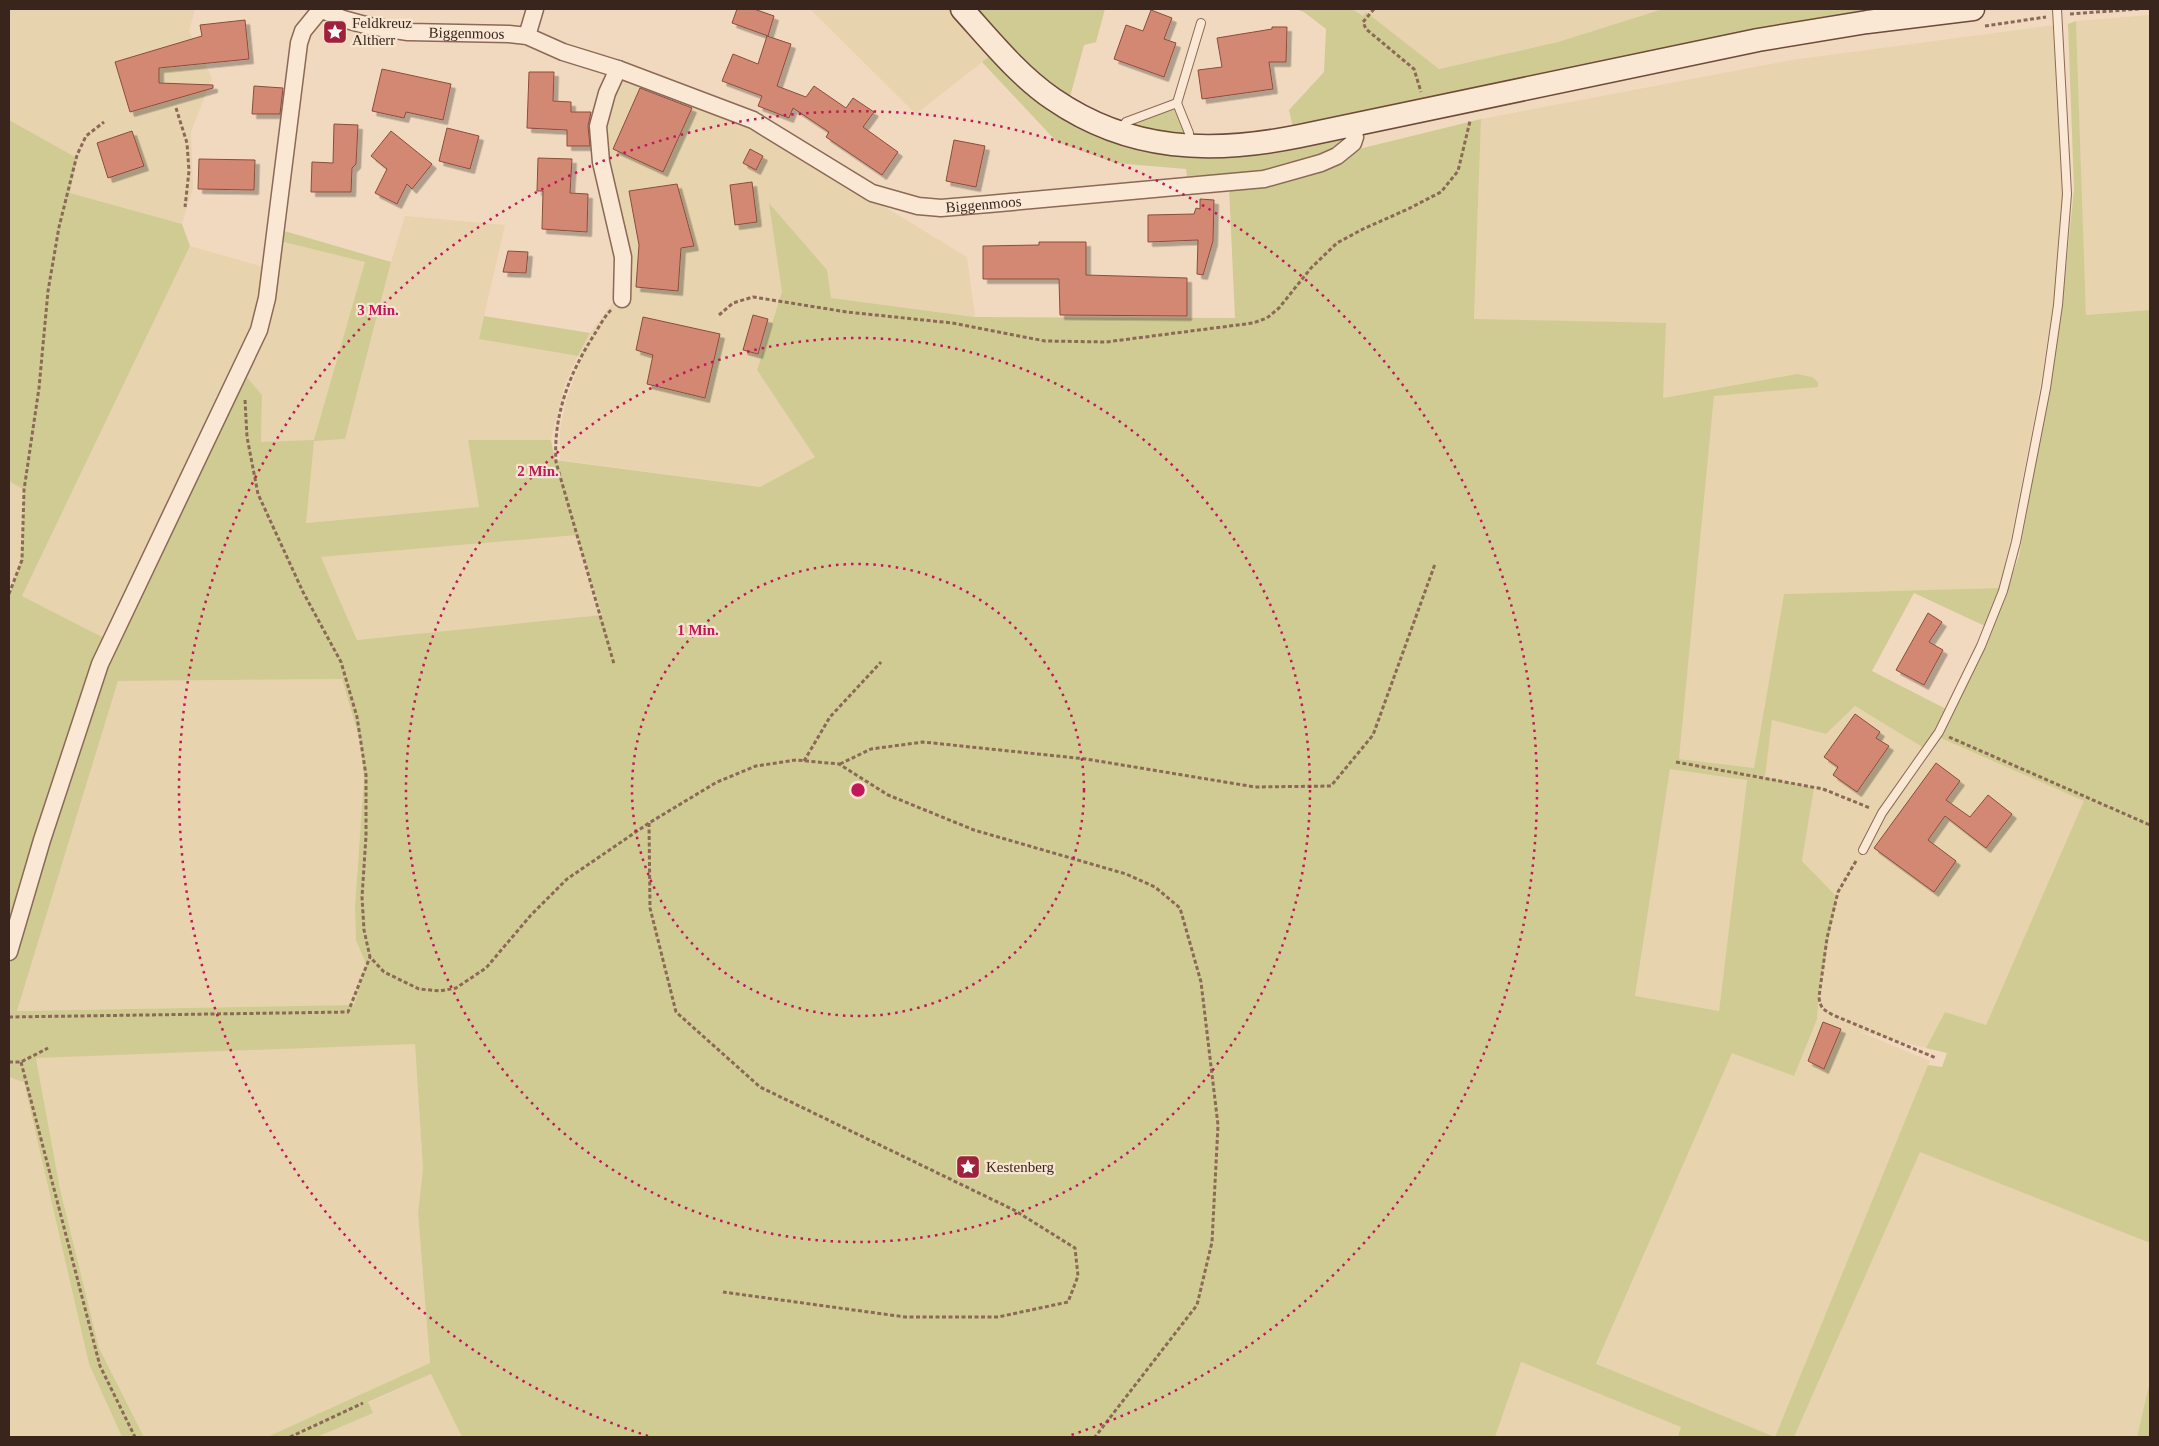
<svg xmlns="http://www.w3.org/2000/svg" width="2159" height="1446" viewBox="0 0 2159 1446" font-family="Georgia,serif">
  <defs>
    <filter id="shadow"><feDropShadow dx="4.5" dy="4.5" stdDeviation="0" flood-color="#0004"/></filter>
  </defs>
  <rect width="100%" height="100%" fill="#f1d9c0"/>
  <g fill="#e7d3ad">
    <polygon points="9,9 195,9 189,31 212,78 191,132 193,188 182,224 70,193 77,158 9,120"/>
    <polygon points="810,9 951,9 991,55 916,114"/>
    <polygon points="1352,9 1663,9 1558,42 1439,69 1366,12 1363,16"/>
    <polygon points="2150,15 2150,310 2086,315 2076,21"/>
    <polygon points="2054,25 2063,195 2056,285 2039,393 2001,588 1784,594 1754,768 1679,759 1714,396 1818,386 1797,374 1663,398 1474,319 1481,119 1792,60"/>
    <polygon points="617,72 756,124 811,162 967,257 975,317 830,298 826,270 770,204 782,292 757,370 815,457 760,487 560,460 560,430 566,401 582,357 578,356 565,384 551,440 468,440 479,507 305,523 314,441 261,442 262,395 245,375 280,241 366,262 315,440 345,439 391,262 405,216 505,225 479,338 578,356 590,333 624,288 598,122"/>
    <polygon points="190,246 267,268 252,333 106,639 22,596"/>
    <polygon points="9,481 24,490 24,535 22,560 9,594"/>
    <polygon points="577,535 602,615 357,640 321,557"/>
    <polygon points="342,679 360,741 364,778 355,906 356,940 366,963 354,1005 17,1011 118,681"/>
    <polygon points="1855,706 1926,749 1938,736 2085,801 1986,1025 1945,1012 1926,1048 1858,1031 1930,1061 1775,1437 1596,1365 1732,1052 1817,1019 1819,990 1837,897 1802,861 1814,788 1765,777 1772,720 1826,734"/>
    <polygon points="1670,768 1747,779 1719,1011 1635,997"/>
    <polygon points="415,1043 423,1169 418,1213 430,1363 267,1437 144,1437 99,1348 60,1189 36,1057"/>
    <polygon points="9,1077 24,1081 89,1364 122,1437 9,1437"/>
    <polygon points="1920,1151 2150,1243 2150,1381 2137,1437 1794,1437"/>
    <polygon points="1520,1362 1682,1427 1678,1437 1495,1437"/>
    <polygon points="431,1374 462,1437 317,1437 372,1413 368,1403"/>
  </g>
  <g fill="#d0cb93" fill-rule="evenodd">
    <polygon points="976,9 1105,9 1096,42 1084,45 1070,97 1021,59"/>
    <polygon points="1295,9 1352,9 1363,16 1366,12 1439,69 1558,42 1663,9 1922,9 1293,128 1289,110 1324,72 1326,29 1304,12"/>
    <path d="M2076 21 2086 315 2150 310V1243L1920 1152 1794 1437H1678L1681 1427 1521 1362 1495 1437H462L431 1374 368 1402 373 1413 317 1437H267L430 1363 418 1213 423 1169 415 1044 36 1058 60 1189 99 1348 144 1437H122L89 1364 24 1082 9 1077V967L44 852 113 650 245 375 262 395 261 442 314 440 365 262 280 241 281 230 391 262 345 439 314 441 306 523 479 507 468 440H551L555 460 760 487 815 457 757 370 782 292 769 203 827 270 831 298 975 317 1235 318 1229 187 1355 150 1481 119 1474 319 1666 323 1663 398 1797 374 1812 377 1818 382V387L1714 396 1679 759 1754 768 1784 594 2001 588 1987 627 1914 593 1872 671 1946 709 1924 748 1855 706 1826 734 1772 720 1765 777 1814 788 1802 861 1837 897 1819 990 1817 1019 1794 1076 1732 1053 1596 1364 1775 1437 1928 1065 1942 1067 1947 1053 1926 1048 1945 1012 1986 1025 2084 801 1941 738 1997 617 2019 556 2061 317 2074 189 2068 24ZM577 535 602 615 357 640 321 557ZM342 679 360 741 364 778 355 906 356 940 366 964 354 1005 17 1011 118 681ZM1670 769 1747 780 1719 1011 1635 996Z"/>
    <path d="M991 55 1109 139 1339 136 1343 139 1344 144C1291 172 1246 175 1187 176L1186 169 1115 163 1057 142 982 62Z"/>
    <polygon points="1171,108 1176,111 1187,138 1127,124"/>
    <path d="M9 120 77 158 70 193 182 224 190 246 22 596 106 639 9 931V594C28 558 22 529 24 490L9 481Z"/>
    <polygon points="484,316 590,333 578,356 479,339"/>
    <polygon points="2150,1381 2150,1437 2137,1437"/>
  </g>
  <g fill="#d28873" stroke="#8c4c3b" filter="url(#shadow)">
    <polygon points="737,9 754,9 774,16 768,36 732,23"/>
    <polygon points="1151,10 1172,18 1164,39 1176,43 1164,77 1114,59 1126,25 1143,31"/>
    <polygon points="245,20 249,59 159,68 159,83 213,85 213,88 130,112 115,62 202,36 200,25"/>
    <polygon points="1272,27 1287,27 1286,62 1269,62 1273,89 1202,99 1198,70 1222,67 1217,38 1272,29"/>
    <polygon points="767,36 791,44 777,86 806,97 814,86 846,108 853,98 874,112 863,127 898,152 882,175 826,137 829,132 793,108 789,118 758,106 762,96 722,81 733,54 758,64"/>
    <polygon points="382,69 451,84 443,120 406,112 404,118 372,111"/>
    <polygon points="529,72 554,72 553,101 571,102 571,112 591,112 588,126 590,146 567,146 567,130 527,128"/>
    <polygon points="254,86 283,88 280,114 252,114"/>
    <polygon points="640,88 692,108 663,172 613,149"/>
    <polygon points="334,124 358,125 356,164 352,168 351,192 311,192 312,162 333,163"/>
    <polygon points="447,128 479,136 470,169 439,161"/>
    <polygon points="132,131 144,166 108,178 97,143"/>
    <polygon points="391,131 432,164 412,189 407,184 397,204 375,193 387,169 371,156"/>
    <polygon points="954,140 985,146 976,187 946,181"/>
    <polygon points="750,149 763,156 756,170 743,163"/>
    <polygon points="538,158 572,159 570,193 588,194 587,232 542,229 543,191 537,191"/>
    <polygon points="199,159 255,160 254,190 198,189"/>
    <polygon points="752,182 757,222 735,225 730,185"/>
    <polygon points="677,184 694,246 681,248 678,291 636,287 639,245 629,191"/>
    <polygon points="1200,199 1214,200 1213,241 1203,275 1197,274 1198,240 1148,242 1148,215 1194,214 1196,208 1200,209"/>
    <polygon points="1039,242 1086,242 1086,275 1187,278 1187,316 1060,315 1059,279 983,279 983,246 1039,245"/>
    <polygon points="508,251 528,252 526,273 503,272"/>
    <polygon points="753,315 768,319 758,354 743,350"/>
    <polygon points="643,317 720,334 705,398 647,384 653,355 636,350"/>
    <polygon points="1928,613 1942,622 1929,642 1943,650 1924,685 1896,670"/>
    <polygon points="1855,714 1880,732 1876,738 1889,746 1857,792 1833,775 1838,767 1824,757"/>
    <polygon points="1936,763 1960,781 1946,800 1970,817 1988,795 2012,814 1986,848 1945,816 1928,840 1956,861 1934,892 1874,848"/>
    <polygon points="1823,1022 1841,1029 1824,1069 1808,1061"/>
  </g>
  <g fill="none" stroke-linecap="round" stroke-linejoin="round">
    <defs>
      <g id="lane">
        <polyline points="1121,128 1126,122 1177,103"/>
        <polyline points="1190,143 1189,133 1177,103 1201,23"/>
        <polyline points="1863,850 1882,813 1939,732 1981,646 2003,591 2016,542 2046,388 2058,305 2067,194 2057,9"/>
      </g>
      <g id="street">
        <path id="s1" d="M320 9 343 19 369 26 408 32 509 34 527 36 563 52 618 69 753 120 872 193 918 206 941 208 989 204 1264 179 1321 163 1337 156 1353 143 1355 137 1349 127"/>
        <polyline points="527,36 535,9"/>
        <polyline points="618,69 607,93 598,126 601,162 623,257 622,299"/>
        <polyline points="9,952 42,840 100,664 259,330 267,298 299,43 303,31 321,9"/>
      </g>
      <path id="secondary" d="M962 9C990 40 1018 75 1053 99 1130 152 1212 154 1300 136L1758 40 1867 22 1973 9"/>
    </defs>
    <use href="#lane" stroke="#8b6956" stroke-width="10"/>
    <use href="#street" stroke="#8b6956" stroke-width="19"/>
    <use href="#secondary" stroke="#6d4a3a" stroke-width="25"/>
    <g stroke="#8b6956" stroke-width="3" stroke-dasharray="4 2.5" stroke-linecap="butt">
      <polyline points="1374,9 1363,22 1366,29 1414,69 1421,92"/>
      <polyline points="2070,14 2139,9"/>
      <polyline points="1985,26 2046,17"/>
      <polyline points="176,108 187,143 189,171 185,207"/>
      <path d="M611 310C604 317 599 327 594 335 569 374 553 416 556 462L614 664"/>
      <polyline points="719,315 733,303 753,297 847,312 952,323 1045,341 1106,342 1253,323 1267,318 1279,308 1311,268 1337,243 1363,229 1408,209 1441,192 1458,171 1470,121"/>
      <polyline points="245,400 247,437 258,494 303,592 341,662 357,717 366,775 366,836 362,897 364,930 370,957 384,972 419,989 440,991 456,988 486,968 531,915 567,879 649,823 717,782 756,766 796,760 839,764 888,795 974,830 1126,874 1155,887 1180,908 1201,982 1218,1125 1212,1242 1197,1305 1095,1437"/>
      <polyline points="9,594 22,560 24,490 39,388 48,291 59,227 77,155 86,136 104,122"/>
      <polyline points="1949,737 2150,825"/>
      <polyline points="804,761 830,717 881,662"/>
      <polyline points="1676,762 1823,789 1870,808"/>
      <polyline points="840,764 871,749 923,742 1086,759 1255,787 1331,786 1373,735 1435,564"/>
      <polyline points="649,823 650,908 676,1012 760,1087 1014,1210 1075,1248 1078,1276 1068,1302 998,1317 905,1317 723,1292"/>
      <path d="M1856 861 1838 892 1827 938 1819 997C1820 1008 1824 1010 1833 1015L1936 1058"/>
      <polyline points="9,1017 348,1012 370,957"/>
      <polyline points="9,1062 21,1062 48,1048"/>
      <polyline points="21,1062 100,1366 135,1437"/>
      <polyline points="290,1437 363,1403"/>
    </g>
    <use href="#lane" stroke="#fbe8d4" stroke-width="8"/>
    <use href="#street" stroke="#fbe8d4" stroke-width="16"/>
    <use href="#secondary" stroke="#fbe8d4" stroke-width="22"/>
  </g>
  <g fill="none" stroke="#c2185b" stroke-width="2.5" stroke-dasharray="2.5 5">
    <circle cx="858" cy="790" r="226"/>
    <circle cx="858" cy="790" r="452"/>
    <path d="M648 1436A679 679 0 1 1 1068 1436"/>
  </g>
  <defs>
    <symbol id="sight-square" viewBox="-11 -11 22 22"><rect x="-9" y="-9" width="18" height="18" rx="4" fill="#9e223b" stroke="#f8e5d0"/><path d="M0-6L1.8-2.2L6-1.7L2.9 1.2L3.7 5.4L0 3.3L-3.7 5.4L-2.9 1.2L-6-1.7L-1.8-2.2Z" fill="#fff"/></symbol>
  </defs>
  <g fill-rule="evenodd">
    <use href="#sight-square" x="321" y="18" width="28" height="28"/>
    <use href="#sight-square" x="954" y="1153" width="28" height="28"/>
  </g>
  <g text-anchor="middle" stroke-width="4.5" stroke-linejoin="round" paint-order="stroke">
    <g font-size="15" fill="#3a251c" stroke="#f8e5d0" text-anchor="start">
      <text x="352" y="28">Feldkreuz<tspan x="352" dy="17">Altherr</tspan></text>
      <text x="986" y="1172">Kestenberg</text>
    </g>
    <g font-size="15" fill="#3a251c" stroke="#f8e5d0">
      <text dy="5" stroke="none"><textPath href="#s1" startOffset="150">Biggenmoos</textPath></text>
      <text dy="5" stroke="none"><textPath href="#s1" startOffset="705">Biggenmoos</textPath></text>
    </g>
  </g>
  <circle cx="858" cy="790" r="8" fill="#c2185b" stroke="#f8e5d0" stroke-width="2.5"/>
  <g font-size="15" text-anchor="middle" font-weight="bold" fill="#c2185b" stroke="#f8e5d0" stroke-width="4.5" stroke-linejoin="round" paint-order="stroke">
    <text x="378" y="315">3 Min.</text>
    <text x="538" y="476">2 Min.</text>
    <text x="698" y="635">1 Min.</text>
  </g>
  <rect width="2159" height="1446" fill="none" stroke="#3a251c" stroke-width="20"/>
</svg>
